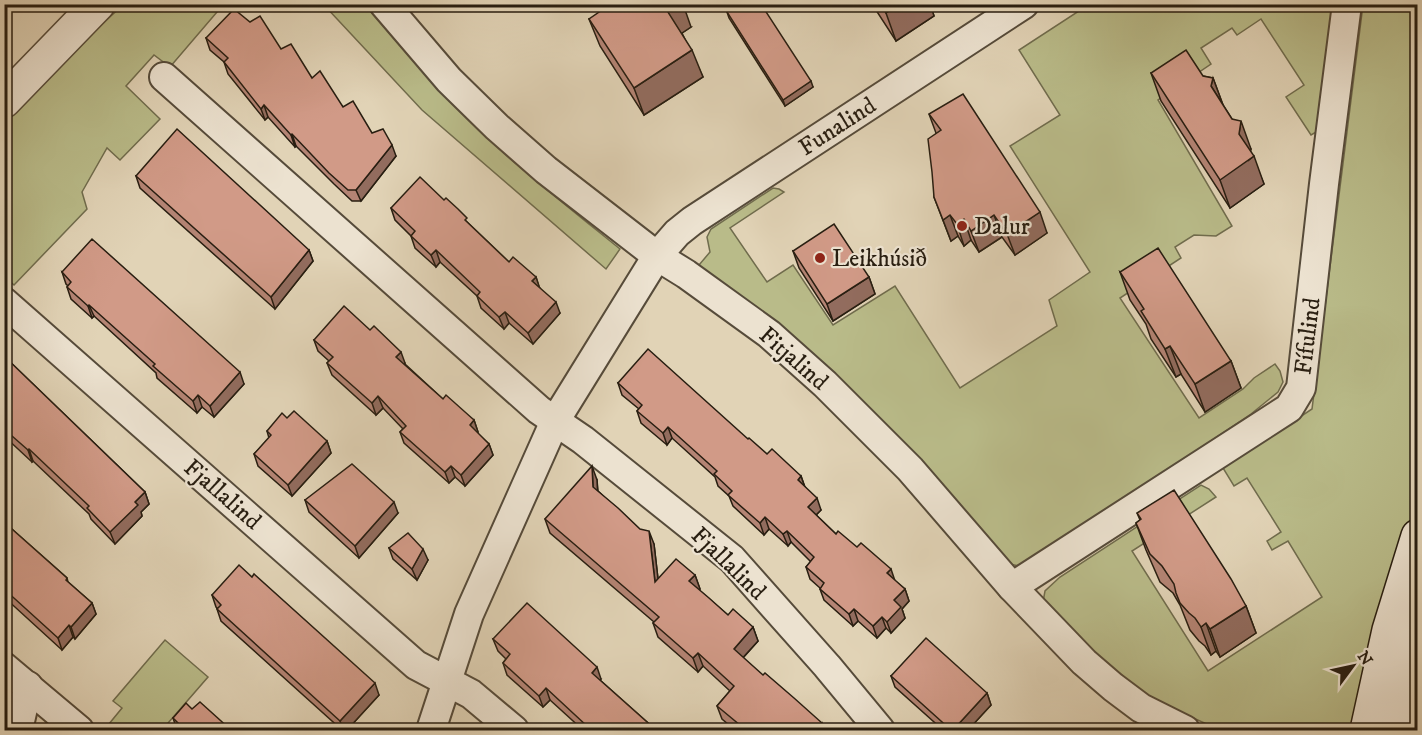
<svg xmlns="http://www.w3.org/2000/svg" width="1422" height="735" viewBox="0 0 1422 735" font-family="'IM FELL DW Pica',serif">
  <rect width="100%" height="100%" fill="#e1d3b6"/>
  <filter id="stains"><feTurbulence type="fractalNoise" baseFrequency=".00333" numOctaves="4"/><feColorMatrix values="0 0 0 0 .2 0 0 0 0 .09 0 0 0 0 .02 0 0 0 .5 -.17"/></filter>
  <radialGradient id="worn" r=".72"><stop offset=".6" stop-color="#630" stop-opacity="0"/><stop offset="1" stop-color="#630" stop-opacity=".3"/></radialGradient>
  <g fill="#b9bb89" stroke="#706c4d" stroke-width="1.5">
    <path d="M123 5H223L170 67 154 55 126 86 160 119 120 160 107 148 82 192 87 209 14 285 5 277 4 121C42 80 82 42 123 5Z"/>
    <path d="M324 5H365C403 48 440 94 483 134 526 174 573 211 620 249L606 269 422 110Z"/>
    <polygon points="1088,5 1336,5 1318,131 1311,135 1286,97 1304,85 1261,19 1237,35 1232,28 1201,48 1211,64 1158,100 1232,226 1216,236 1194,235 1175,247 1181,258 1120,298 1199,418 1243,389 1254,378 1275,364 1280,371 1283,382 1278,392 1251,414 1038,557 1019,566 1005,563 704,272 699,265 710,252 707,237 711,229 773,188 779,189 784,192 730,228 767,282 793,265 833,325 895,286 960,388 1057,326 1049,300 1090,272 1010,146 1060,115 1019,50"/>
    <polygon points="1363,5 1417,5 1417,477 1411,526 1353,729 1351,730 1227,730 1211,726 1151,699 1099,662 1043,602 1045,591 1060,577 1201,485 1209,489 1216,497 1132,551 1208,671 1322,597 1288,541 1272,550 1267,541 1281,532 1247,478 1234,486 1223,468 1312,409"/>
    <polygon points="165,640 208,677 162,730 104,730 122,708 113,701"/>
  </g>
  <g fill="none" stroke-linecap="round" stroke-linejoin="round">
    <defs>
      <g id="minor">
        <polyline points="384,4 449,80 497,127 546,170 657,256 686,274 769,334 825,384 910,469 1012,587 1084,662 1113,687 1141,708 1185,730"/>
        <polyline points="164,77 539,410 583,440 732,559 827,666 880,730"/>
        <polyline points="4,302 416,665 471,694 514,730"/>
        <polyline points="1012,587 1289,408 1301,388 1324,184 1347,4"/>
        <polyline points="4,667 79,730"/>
        <polyline points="18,730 28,686"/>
        <polyline points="431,730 469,614 555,421 657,256 677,233 692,221 1024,4"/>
      </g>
      <polyline id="tertiary" points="4,101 98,4"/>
      <g id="secondary">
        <polyline points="1367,730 1389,630 1418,536"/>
        <polyline points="1398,730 1418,628"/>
      </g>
    </defs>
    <use href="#minor" stroke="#564b3a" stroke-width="32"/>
    <use href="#tertiary" stroke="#564b3a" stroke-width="36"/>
    <use href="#secondary" stroke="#281e11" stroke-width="36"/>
    <use href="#minor" stroke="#ece2d0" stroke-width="28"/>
    <use href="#tertiary" stroke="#ece2d0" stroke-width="33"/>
    <use href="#secondary" stroke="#ece2d0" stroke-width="33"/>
  </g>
  <g fill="#b48474" stroke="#281e11" stroke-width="1.5">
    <polygon points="872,4 930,4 934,16 896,41"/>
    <polygon points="727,12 813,87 785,106 729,18"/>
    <polygon points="589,19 691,27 682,33 703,77 644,115 600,46"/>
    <polygon points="206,38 281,49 396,156 361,201 352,201 334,184 296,146 295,147 268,117 265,120 228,74 224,62 210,50"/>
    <polygon points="1151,73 1203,76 1213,78 1223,105 1251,149 1250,151 1264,184 1230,208 1161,101"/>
    <polygon points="929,114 1047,233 1015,255 1002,237 979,252 971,240 964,246 958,236 951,241 934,197 936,133"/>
    <polygon points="136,176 309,250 313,261 275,309 140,188"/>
    <polygon points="444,200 509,262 536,277 539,287 560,313 533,344 509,323 504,329 481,308 477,296 440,262 436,267 426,258 415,248 411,236 395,220 391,208"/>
    <polygon points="793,251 869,277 875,294 833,321 799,268"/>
    <polygon points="62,272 244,384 214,417 202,407 197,413 157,378 156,373 94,316 92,318 71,299 67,287 68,286 66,284"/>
    <polygon points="1120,272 1231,361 1241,388 1205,412 1181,374 1176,377 1151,339 1146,324 1130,300"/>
    <polygon points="314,340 405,363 405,364 443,399 474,420 478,432 477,433 489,444 493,455 465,486 455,477 449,483 404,443 400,432 403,429 383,408 376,415 332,375 327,363 329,361 318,351"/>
    <polygon points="4,356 145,492 149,504 141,512 142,516 115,544 91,519 89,514 33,461 32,462 4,436"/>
    <polygon points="618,383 748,439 767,454 801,476 805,487 821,510 816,515 836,534 905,589 909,601 902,609 905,618 891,633 886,628 877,638 858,621 853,626 824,600 820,589 820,588 810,579 806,567 811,562 791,542 788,546 769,529 764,535 733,506 729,496 718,486 715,477 672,438 667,445 641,423 637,411 639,409 622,395"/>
    <polygon points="287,418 327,441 331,453 292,496 258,466 254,454 269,438 267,431"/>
    <polygon points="597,480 598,491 654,544 658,579 695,575 700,589 699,590 728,615 753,627 758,641 743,658 824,730 735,730 722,719 717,706 730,691 703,666 698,672 658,637 653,623 654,622 550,533 545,519"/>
    <polygon points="305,500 398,513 359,558 309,512"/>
    <polygon points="1137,513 1246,606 1256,633 1220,657 1216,651 1211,655 1205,646 1199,641 1190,630 1180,605 1173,593 1160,582 1146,550 1136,523 1140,520"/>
    <polygon points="4,522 67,578 68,582 92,603 96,614 75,639 73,637 62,650 4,597"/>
    <polygon points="389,548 428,560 417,580 393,559"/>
    <polygon points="252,577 379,695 347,730 342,730 221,621 217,609 218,609 216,607 212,595"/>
    <polygon points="493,639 601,679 600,680 656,730 583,730 550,700 543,707 507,675 503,663 506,659 498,651"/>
    <polygon points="891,676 987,693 991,705 968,730 943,730 895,687"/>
    <polygon points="192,709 176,727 173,718"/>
  </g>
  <g fill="#926c5e" stroke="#281e11" stroke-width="1.5">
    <polygon points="673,4 683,4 691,27 676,37 666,9"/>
    <polygon points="899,4 930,4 934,16 896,41 886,13"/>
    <polygon points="692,50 703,77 644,115 634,88"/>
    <polygon points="1213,78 1223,105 1211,86"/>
    <polygon points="811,81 813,87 785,106 783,100"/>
    <polygon points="264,105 268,117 265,120 261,109"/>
    <polygon points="1241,121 1251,149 1249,160 1254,156 1264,184 1230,208 1220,180 1239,134"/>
    <polygon points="292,134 296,146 295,147 291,135"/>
    <polygon points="392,145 396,156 361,201 356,190"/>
    <polygon points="1040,212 1047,233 1015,255 1007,234"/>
    <polygon points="950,215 958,236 951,241 943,220"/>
    <polygon points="994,215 1002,237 979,252 971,231"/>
    <polygon points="964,219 971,240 964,246 957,224"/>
    <polygon points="309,250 313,261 275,309 271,297"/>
    <polygon points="436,250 440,262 436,267 431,255"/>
    <polygon points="536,277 540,289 532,281"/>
    <polygon points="869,277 875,294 833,321 827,304"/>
    <polygon points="556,302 560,313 533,344 528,333"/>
    <polygon points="89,305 94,316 92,318 88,306"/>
    <polygon points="505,312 509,323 504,329 499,317"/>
    <polygon points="1170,346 1181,374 1176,377 1165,349"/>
    <polygon points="401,352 405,363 401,368 396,357"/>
    <polygon points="1231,361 1241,388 1205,412 1195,384"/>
    <polygon points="240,372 244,384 214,417 210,406"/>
    <polygon points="198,395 202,407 197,413 193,401"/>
    <polygon points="378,396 383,408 376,415 372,403"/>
    <polygon points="474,420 478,432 474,437 470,425"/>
    <polygon points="668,427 672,438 667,445 663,433"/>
    <polygon points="327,441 331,453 292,496 288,485"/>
    <polygon points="489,444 493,455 465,486 461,475"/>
    <polygon points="29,449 33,461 32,462 28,450"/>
    <polygon points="451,466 455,477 449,483 445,472"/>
    <polygon points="592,466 597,480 598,500 593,487"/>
    <polygon points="801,476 805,488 798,480"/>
    <polygon points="145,492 149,504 141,512 142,516 115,544 110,532 135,502"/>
    <polygon points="817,498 821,510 812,519 808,507"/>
    <polygon points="394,502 398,513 359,558 355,546"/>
    <polygon points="765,517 769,529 764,535 760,523"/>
    <polygon points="649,531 654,544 660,596 655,582"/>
    <polygon points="787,531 791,542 788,546 783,534"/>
    <polygon points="423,549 428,560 417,580 412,569"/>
    <polygon points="891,569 895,581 887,573"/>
    <polygon points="695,575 700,589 694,595 689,581"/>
    <polygon points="905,589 909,601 902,609 905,618 891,633 887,622 894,600"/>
    <polygon points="92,603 96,614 75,639 71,627"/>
    <polygon points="1246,606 1256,633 1220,657 1210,629"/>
    <polygon points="854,609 858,621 853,626 849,614"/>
    <polygon points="882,617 886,628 877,638 873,626"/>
    <polygon points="1206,623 1216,651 1211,655 1201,627"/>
    <polygon points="69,625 73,637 62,650 58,638"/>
    <polygon points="753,627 758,641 738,663 734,649"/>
    <polygon points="698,653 703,666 698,672 693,658"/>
    <polygon points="597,667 601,679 596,684 592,673"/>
    <polygon points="375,683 379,695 347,730 344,730 340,721"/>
    <polygon points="546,688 550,700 543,707 539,696"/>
    <polygon points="987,693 991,705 968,730 953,730"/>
    <polygon points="822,723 824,730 820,730 819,727"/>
  </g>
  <g fill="#d19a87" stroke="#281e11" stroke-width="1.5">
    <polygon points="611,4 673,4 666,9 692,50 634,88 589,19"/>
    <polygon points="739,4 761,4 811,81 783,100 727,12"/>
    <polygon points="880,4 899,4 886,13"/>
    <polygon points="234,9 250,22 260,16 281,49 291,44 312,78 320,71 343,107 353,101 372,133 383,129 392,145 356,190 348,190 329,173 292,134 291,135 264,105 261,109 224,62 228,58 206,38"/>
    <polygon points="1186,50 1203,76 1213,78 1211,86 1232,119 1241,121 1239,134 1254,156 1220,180 1151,73"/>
    <polygon points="963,94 1040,212 1007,234 994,215 971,231 964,219 957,224 950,215 943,220 934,197 932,172 928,139 941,130 929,114"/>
    <polygon points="177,129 309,250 271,297 136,176"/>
    <polygon points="420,177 444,200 446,198 458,209 467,218 465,220 509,262 513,257 536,277 532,281 556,302 528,333 505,312 499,317 477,296 480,292 436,250 431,255 411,236 415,231 391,208"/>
    <polygon points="834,224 869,277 827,304 793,251"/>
    <polygon points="92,239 240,372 210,406 198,395 193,401 153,366 155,364 89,305 88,306 67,287 71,282 62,272"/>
    <polygon points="1158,248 1231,361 1195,384 1170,346 1165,349 1141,311 1144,309 1120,272"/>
    <polygon points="344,306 370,330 374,326 401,352 396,357 443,399 446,395 474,420 470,425 489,444 461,475 451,466 445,472 400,432 406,426 378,396 372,403 327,363 333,357 314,340"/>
    <polygon points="648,349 748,439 749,438 767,454 772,449 801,476 798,480 817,498 808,507 836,534 838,531 857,547 861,543 891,569 887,573 905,589 894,600 901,607 887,622 882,617 873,626 854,609 849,614 820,589 824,583 806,567 814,557 787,531 783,534 765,517 760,523 728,495 732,491 714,474 717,471 668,427 663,433 637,411 642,405 618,383"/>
    <polygon points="4,356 145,492 135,502 138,505 110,532 87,508 89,506 29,449 28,450 4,429"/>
    <polygon points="294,411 327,441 288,485 254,454 271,435 267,431 282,413 287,418"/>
    <polygon points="352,464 394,502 355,546 305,500"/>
    <polygon points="592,466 593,487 618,508 640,529 649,531 655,582 676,559 695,575 689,581 709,598 728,615 733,609 753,627 734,649 763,675 765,673 794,698 822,723 819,727 823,730 746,730 717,706 734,686 698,653 693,658 653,623 659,617 545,519"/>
    <polygon points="1174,490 1231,579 1246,606 1210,629 1206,623 1201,627 1195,618 1189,613 1180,603 1176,593 1174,584 1162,566 1150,554 1136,523 1141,519 1137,513"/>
    <polygon points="4,522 67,578 66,580 92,603 71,627 69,625 58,638 4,589"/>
    <polygon points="408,533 423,549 412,569 389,548"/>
    <polygon points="239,565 252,577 254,574 375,683 340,721 217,609 221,605 212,595"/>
    <polygon points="527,603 597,667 592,673 656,730 585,730 588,727 546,688 539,696 503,663 510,654 493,639"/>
    <polygon points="926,638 987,693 953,730 951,730 891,676"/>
    <polygon points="200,702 231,730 173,730 179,724 173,718 186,703 192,709"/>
    <polygon points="1018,726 1023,730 1014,730"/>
  </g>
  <g fill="#8f2418" stroke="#ece2d0" stroke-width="2">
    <circle cx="962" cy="226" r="6"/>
    <circle cx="820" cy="258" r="6"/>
  </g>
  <g text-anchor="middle" stroke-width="4.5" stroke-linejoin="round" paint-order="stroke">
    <g font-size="24" fill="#281e11" stroke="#ece2d0">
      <text transform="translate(837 126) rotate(-33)" y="8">Funalind</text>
      <text transform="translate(1307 336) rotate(-83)" y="8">Fífulind</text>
      <text transform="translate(794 358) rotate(41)" y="8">Fitjalind</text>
      <text transform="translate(223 494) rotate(41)" y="8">Fjallalind</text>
      <text transform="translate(729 563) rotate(44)" y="8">Fjallalind</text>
    </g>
    <g font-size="24" fill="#281e11" stroke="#ece2d0" text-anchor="start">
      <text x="974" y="234">Dalur</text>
      <text x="832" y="266">Leikhúsið</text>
    </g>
  </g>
  <rect width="1422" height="735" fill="none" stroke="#e1d3b6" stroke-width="24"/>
  <rect x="6" y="6" width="1410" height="723" fill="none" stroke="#281e11" stroke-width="3"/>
  <rect x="12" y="12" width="1398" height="711" fill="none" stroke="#281e11" stroke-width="1.5"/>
  <g transform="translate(1353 666) rotate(57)" stroke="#ece2d0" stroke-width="4.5" paint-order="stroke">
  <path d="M0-4.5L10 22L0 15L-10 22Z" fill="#281e11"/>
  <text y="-9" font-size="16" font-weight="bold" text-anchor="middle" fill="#281e11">N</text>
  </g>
  <rect width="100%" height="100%" filter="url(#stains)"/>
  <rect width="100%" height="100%" fill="url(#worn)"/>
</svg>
